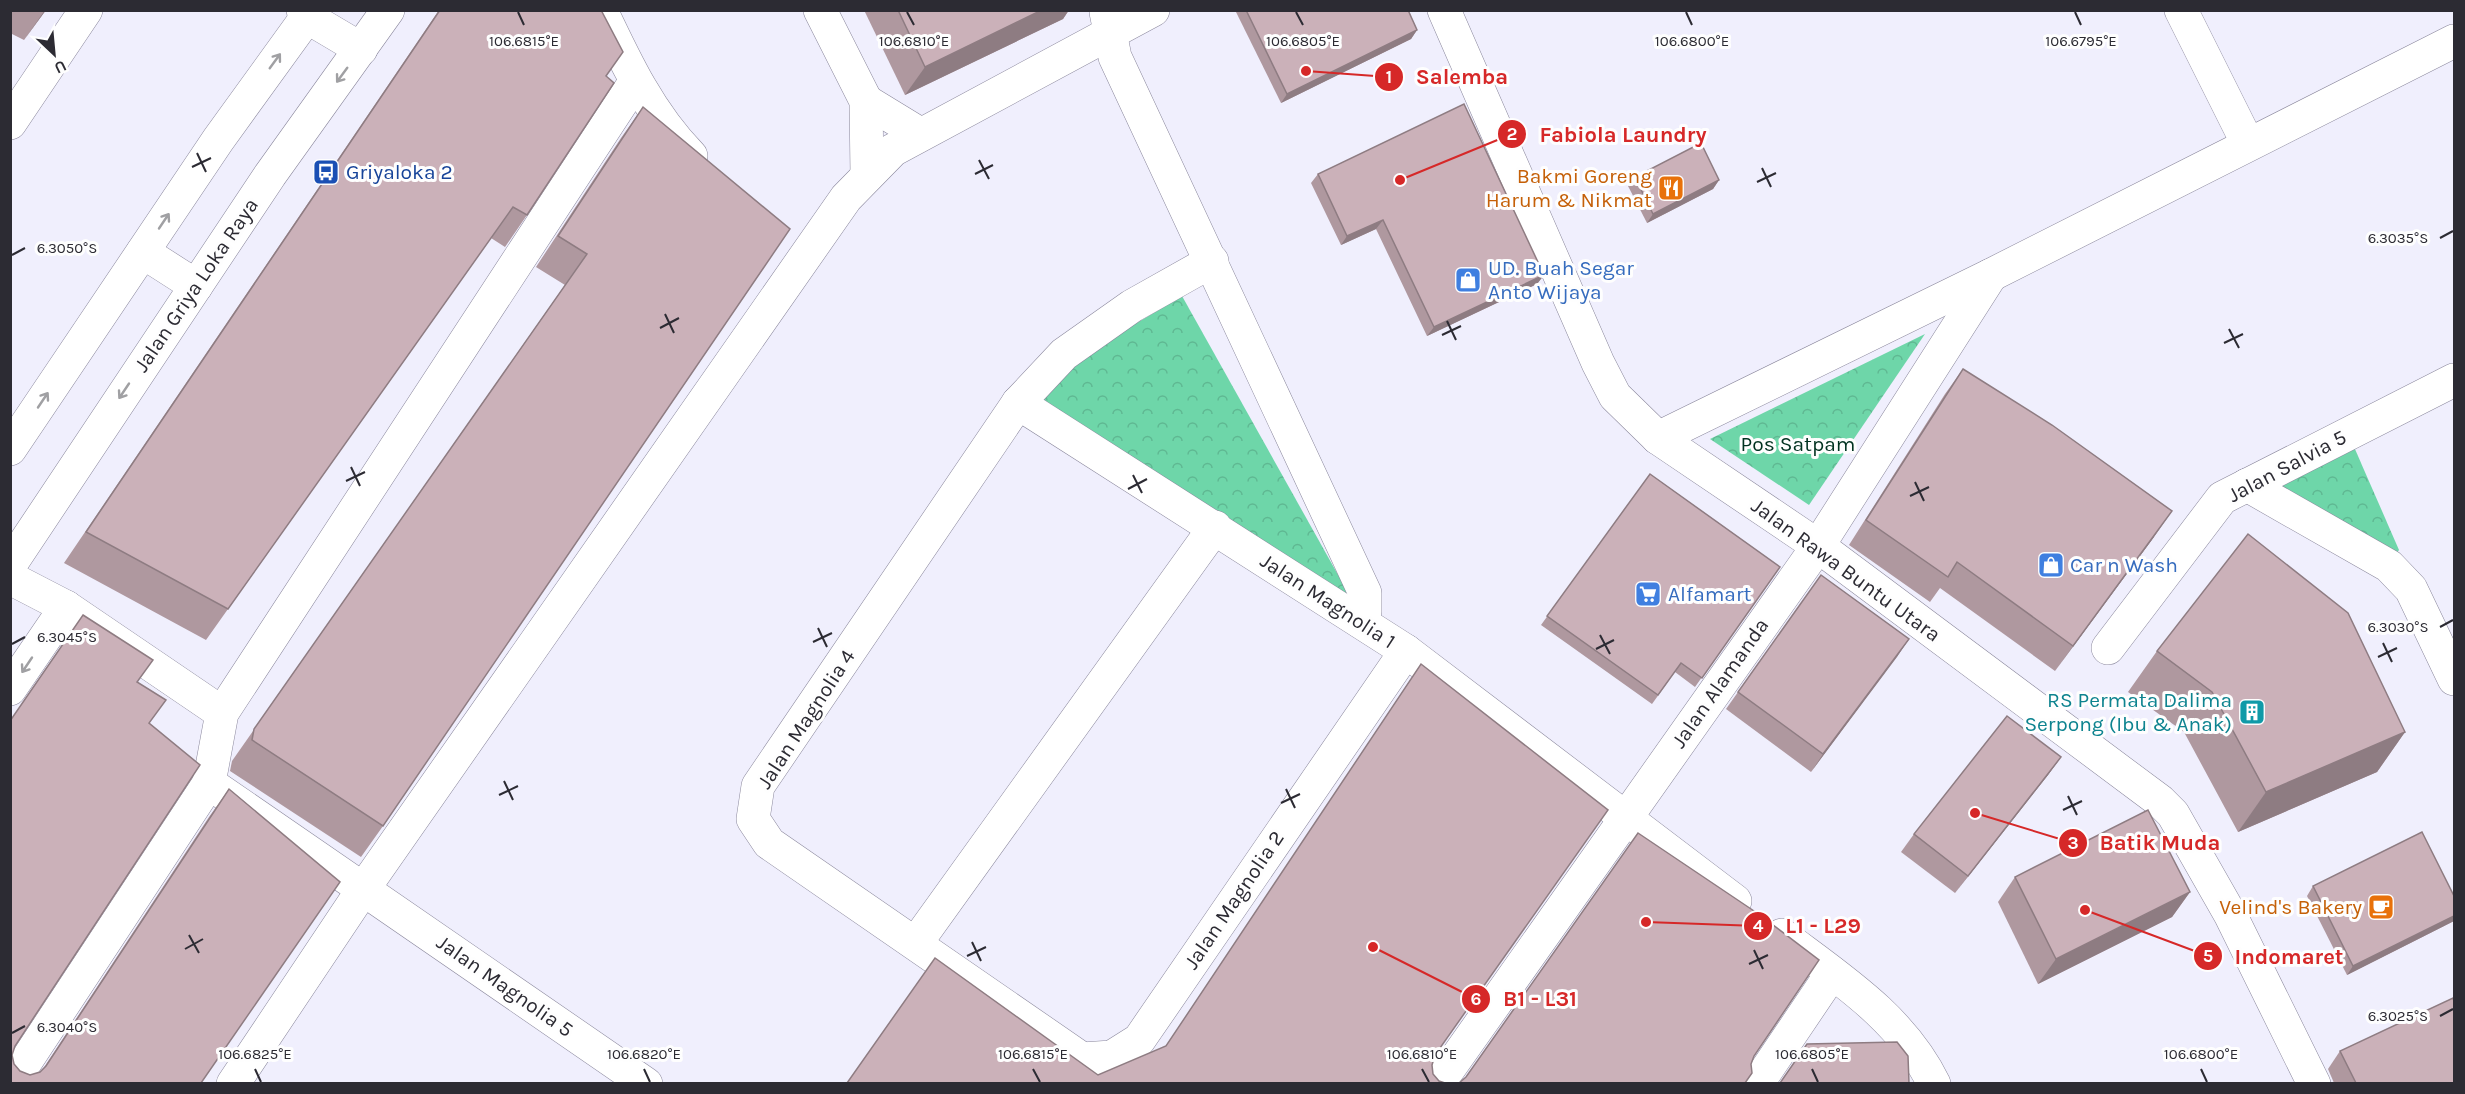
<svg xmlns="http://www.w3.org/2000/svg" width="2465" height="1094" viewBox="0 0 2465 1094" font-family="Karla,sans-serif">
  <defs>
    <pattern id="park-crowns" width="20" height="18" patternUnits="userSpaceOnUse" patternTransform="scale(1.5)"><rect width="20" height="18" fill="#6ed6a9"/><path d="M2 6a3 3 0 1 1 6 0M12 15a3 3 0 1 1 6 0" fill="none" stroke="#5fb892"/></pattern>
  </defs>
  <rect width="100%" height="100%" fill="#f0effd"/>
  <g fill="url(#park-crowns)">
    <polygon points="1182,296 1351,598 1036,395 1068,364"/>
    <polygon points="1925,334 1809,505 1710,439"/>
    <polygon points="2351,440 2399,550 2393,558 2265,484"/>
  </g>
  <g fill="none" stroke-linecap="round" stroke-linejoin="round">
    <defs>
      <g id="minor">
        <polyline points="303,10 307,17 361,49"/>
        <path d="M601 10C626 63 650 114 691 156"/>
        <polyline points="820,10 866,101 867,175"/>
        <polyline points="1444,10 1598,363 1615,396 1658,438 1818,546 2160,801 2173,814 2230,914 2314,1084"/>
        <polyline points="2181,10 2248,144"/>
        <polyline points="1106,12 1115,57 1365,593 1365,612 1360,621"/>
        <polyline points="635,82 222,713 209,783 646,1084"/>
        <polyline points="866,101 920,134"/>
        <polyline points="10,123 86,10"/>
        <polyline points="1212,261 1132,306 1064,354 1018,403 758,786 753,819 769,843 1082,1059 1112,1057 1139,1040 1406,651"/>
        <polyline points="1018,403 1406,651 1735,901"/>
        <polyline points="1658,438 1991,275 2454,41"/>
        <polyline points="2247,485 2389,566 2411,589 2454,679"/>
        <polyline points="10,578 66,607 222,713"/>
        <polyline points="2108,648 2222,498 2454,380"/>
        <polyline points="10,689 66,607"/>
        <path d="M1782 935C1839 978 1902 1018 1934 1084"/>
        <polyline points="916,943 1215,527"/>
        <polyline points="11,1084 209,783"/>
        <polyline points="233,1084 364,888 846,198 893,150 1153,10"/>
        <polyline points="1438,1084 1818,546 1991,275"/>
        <polyline points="1757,1084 1832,973"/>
      </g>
      <g id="major">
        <polyline points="143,252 196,286"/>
        <polyline points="10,449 218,140 312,10"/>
        <polyline points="10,565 270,175 388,10"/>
      </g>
    </defs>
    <use href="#minor" stroke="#8a879c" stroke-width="34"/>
    <use href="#major" stroke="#8a879c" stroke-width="34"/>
    <use href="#minor" stroke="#fff" stroke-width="33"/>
    <use href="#major" stroke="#fff" stroke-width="33"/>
  </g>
  <g fill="#af989f">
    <polygon points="10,10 46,10 24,40 10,33"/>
    <polygon points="439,10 601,10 606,76 527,215 505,247 491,238 206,640 64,563"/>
    <polygon points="864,10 1069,10 1063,19 905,95"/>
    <polygon points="1235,10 1408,10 1417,30 1411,39 1281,103"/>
    <polygon points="643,107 383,826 361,857 230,771 232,761 565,285 536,267 621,138"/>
    <polygon points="1318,174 1544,275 1537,284 1427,336 1376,229 1341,245 1311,183"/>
    <polygon points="1635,177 1719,180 1713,189 1647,223 1628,186"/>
    <polygon points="1963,369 2154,537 2055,671 1940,588 1930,602 1849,545 1945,394"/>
    <polygon points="1650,474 1780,567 1695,687 1675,672 1652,704 1541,625"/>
    <polygon points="1821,575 1909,639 1811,772 1726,709"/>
    <polygon points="2157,651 2405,732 2377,772 2238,832 2184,732 2128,692"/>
    <polygon points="1421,664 1435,1056 1432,1065 1433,1074 1439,1081 1098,1075 1166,1047"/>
    <polygon points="138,682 150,724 15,1046 12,1055 14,1064 20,1071 30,1075 40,1072 43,1069 209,817 229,789 201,1083 10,1083 10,721"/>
    <polygon points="2061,757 2048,775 1955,893 1901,852 1914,834"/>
    <polygon points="2015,877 2190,892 2172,917 2038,984 1998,902"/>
    <polygon points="2313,886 2454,896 2454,921 2347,975 2307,896"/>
    <polygon points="2340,1051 2454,1083 2334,1083 2328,1069"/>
  </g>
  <g fill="#8e7c82">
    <polygon points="45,10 46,10 24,40"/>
    <polygon points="1042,10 1069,10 1063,19 905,95 925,67"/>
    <polygon points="1417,30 1411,39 1281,103 1287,94"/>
    <polygon points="1719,180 1713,189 1647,223 1653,214"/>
    <polygon points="1383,220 1376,229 1341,245 1347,236"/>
    <polygon points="1544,275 1537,284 1427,336 1434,327"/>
    <polygon points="2172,511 2154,537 2055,671 2073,646"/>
    <polygon points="1909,639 1897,657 1811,772 1823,754"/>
    <polygon points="2405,732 2377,772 2238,832 2266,792"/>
    <polygon points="2061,757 2048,775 1955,893 1968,876"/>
    <polygon points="2190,892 2172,917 2038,984 2056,959"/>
    <polygon points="2454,916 2454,921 2347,975 2353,966"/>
  </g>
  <g fill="#cbb1b9" stroke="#8e7c82" stroke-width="1.5">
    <polygon points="440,10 601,10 623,52 606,76 614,83 527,215 513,207 228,609 86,532"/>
    <polygon points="898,10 1042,10 925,67"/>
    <polygon points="1246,10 1408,10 1417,30 1287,94"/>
    <polygon points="1464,104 1544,275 1434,327 1383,220 1347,236 1318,174"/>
    <polygon points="643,107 790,229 383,826 252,740 254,729 587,254 558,236"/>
    <polygon points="1701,143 1719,180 1653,214 1635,177"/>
    <polygon points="1963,369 2052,425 2172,511 2073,646 1957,562 1948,577 1866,520"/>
    <polygon points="1650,474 1780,567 1702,678 1681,663 1658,695 1547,616"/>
    <polygon points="2248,534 2348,613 2405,732 2266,792 2212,692 2157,651"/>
    <polygon points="1821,575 1909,639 1823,754 1738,692"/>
    <polygon points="83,615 153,660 137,682 166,700 149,723 200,765 15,1046 12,1055 14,1064 20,1071 30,1075 40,1072 46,1066 229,789 340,882 201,1083 10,1083 10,721"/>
    <polygon points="1421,664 1608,810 1435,1055 1432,1065 1433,1074 1439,1081 1445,1083 847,1083 935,958 1098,1075 1166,1046"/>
    <polygon points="2007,716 2061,757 1968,876 1914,834"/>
    <polygon points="2148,810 2190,892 2056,959 2015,877"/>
    <polygon points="2422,832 2454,896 2454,916 2353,966 2313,886"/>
    <polygon points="1638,833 1760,915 1819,960 1754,1056 1751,1064 1752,1073 1745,1083 1456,1083 1459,1083 1466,1077"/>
    <polygon points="2453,998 2454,1001 2454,1083 2356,1083 2340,1051"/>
    <polygon points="1897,1042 1908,1056 1909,1083 1780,1083 1807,1044"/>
  </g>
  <defs><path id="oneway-shaft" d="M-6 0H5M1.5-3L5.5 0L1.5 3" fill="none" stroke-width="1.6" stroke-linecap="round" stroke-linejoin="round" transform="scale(1.5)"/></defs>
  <g stroke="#a0a0a3">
    <use href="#oneway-shaft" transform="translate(275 61) rotate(-54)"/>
    <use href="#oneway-shaft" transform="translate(342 75) rotate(126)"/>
    <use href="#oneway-shaft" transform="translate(164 221) rotate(-56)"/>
    <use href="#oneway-shaft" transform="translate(124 391) rotate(124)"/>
    <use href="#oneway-shaft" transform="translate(43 400) rotate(-56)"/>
    <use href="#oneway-shaft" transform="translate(27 665) rotate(124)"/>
  </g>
  <path fill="none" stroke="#2c2b33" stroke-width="2" d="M518 12 524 25M907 12 914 25M1296 12 1303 25M1686 12 1692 25M2075 12 2081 25M197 153 206 172M979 160 989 179M192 167 211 158M1762 168 1771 187M975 174 993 165M1757 182 1776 173M2440 238 2453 231M12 255 25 248M665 314 674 333M1447 321 1456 340M660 328 679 318M2229 329 2239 348M1442 335 1461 326M2224 343 2243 334M351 467 360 486M1133 475 1142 493M346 481 365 472M1915 482 1924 501M1128 489 1147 479M1910 496 1929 487M2440 627 2453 620M818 628 827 647M1600 635 1610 654M813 642 832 633M2383 643 2392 662M12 644 25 637M1596 649 1614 640M2378 657 2397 648M504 781 513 800M1286 789 1295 808M499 795 518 786M2068 796 2077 815M1281 803 1300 794M2063 810 2082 801M189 935 199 953M972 942 981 961M185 949 203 939M1754 950 1763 969M967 956 986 947M1749 964 1768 955M2440 1016 2453 1009M12 1033 25 1026M255 1069 261 1082M644 1069 650 1082M1033 1069 1040 1082M1422 1069 1429 1082M1812 1069 1818 1082M2201 1069 2207 1082"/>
  <defs>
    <symbol id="bus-square" viewBox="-11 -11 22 22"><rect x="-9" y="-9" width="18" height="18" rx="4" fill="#1a4fb4" stroke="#fefefe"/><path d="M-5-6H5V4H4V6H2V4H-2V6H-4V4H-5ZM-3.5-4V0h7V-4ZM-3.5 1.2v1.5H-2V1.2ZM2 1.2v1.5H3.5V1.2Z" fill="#fff"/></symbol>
    <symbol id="restaurant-square" viewBox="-11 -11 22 22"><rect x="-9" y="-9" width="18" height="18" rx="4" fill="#e8710a" stroke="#fefefe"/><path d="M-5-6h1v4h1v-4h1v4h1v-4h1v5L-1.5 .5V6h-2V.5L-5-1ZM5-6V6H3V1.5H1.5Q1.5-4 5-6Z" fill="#fff"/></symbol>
    <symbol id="shop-square" viewBox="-11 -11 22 22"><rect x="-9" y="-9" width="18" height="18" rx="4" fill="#3f7fe0" stroke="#fefefe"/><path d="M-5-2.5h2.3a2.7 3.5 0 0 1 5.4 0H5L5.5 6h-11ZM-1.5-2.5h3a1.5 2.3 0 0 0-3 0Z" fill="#fff"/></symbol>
    <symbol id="supermarket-square" viewBox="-11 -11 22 22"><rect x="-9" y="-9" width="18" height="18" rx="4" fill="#3f7fe0" stroke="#fefefe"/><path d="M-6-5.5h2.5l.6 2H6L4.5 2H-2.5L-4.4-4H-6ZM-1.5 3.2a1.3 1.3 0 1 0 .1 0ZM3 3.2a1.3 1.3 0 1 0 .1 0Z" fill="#fff"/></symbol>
    <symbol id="building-square" viewBox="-11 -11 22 22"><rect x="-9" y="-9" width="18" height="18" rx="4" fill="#0f9aa8" stroke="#fefefe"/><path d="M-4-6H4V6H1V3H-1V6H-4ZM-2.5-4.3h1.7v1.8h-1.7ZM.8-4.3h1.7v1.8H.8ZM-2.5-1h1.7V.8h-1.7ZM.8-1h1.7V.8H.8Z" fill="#fff"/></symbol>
    <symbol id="cafe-square" viewBox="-11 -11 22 22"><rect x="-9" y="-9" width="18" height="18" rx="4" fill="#e8710a" stroke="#fefefe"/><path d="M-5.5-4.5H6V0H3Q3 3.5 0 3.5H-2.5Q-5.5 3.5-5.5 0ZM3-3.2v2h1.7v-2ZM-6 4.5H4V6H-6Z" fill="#fff"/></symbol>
  </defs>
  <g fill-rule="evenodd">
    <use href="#bus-square" x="311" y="157" width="30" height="30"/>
    <use href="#restaurant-square" x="1656" y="173" width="30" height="30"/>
    <use href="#shop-square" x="1453" y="265" width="30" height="30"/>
    <use href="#shop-square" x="2036" y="550" width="30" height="30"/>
    <use href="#supermarket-square" x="1633" y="579" width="30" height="30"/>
    <use href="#building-square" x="2237" y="697" width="30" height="30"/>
    <use href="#cafe-square" x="2366" y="892" width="30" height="30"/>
  </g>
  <g text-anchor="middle" stroke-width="6" stroke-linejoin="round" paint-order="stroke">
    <g font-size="21" fill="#164399" stroke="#fefefe" text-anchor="start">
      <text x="346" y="179">Griyaloka 2</text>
    </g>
    <g font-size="21" fill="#c56008" stroke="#fefefe" text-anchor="end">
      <text x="1652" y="183">Bakmi Goreng<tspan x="1652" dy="24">Harum &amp; Nikmat</tspan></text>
      <text x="2362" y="914">Velind's Bakery</text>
    </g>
    <g font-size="21" fill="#366cbe" stroke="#fefefe" text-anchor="start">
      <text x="1488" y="275">UD. Buah Segar<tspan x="1488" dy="24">Anto Wijaya</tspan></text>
      <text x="2070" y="572">Car n Wash</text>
      <text x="1668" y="601">Alfamart</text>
    </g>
    <g font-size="21" fill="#2c2b33" stroke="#fefefe">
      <text transform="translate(196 285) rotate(-56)" y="7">Jalan Griya Loka Raya</text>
      <text transform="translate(2287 466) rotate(-28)" y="7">Jalan Salvia 5</text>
      <text transform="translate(1846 570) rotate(36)" y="7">Jalan Rawa Buntu Utara</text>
      <text transform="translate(1328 601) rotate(33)" y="7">Jalan Magnolia 1</text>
      <text transform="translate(1720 683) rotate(-55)" y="7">Jalan Alamanda</text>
      <text transform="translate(806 719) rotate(-57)" y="7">Jalan Magnolia 4</text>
      <text transform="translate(1234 900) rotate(-56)" y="7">Jalan Magnolia 2</text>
      <text transform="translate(505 986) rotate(35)" y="7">Jalan Magnolia 5</text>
    </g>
    <g font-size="21" fill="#003220" stroke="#fefefe">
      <text x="1798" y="451">Pos Satpam</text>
    </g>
    <g font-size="21" fill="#0d838f" stroke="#fefefe" text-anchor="end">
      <text x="2232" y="707">RS Permata Dalima<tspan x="2232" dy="24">Serpong (Ibu &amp; Anak)</tspan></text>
    </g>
  </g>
  <g font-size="15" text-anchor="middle" fill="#2c2b33" stroke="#fefefe" stroke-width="6" stroke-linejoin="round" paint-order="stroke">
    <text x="524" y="46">106.6815°E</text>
    <text x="914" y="46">106.6810°E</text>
    <text x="1303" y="46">106.6805°E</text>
    <text x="1692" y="46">106.6800°E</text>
    <text x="2081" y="46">106.6795°E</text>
    <text x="2398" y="243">6.3035°S</text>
    <text x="67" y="253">6.3050°S</text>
    <text x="2398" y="632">6.3030°S</text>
    <text x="67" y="642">6.3045°S</text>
    <text x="2398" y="1021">6.3025°S</text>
    <text x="67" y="1032">6.3040°S</text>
    <text x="255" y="1059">106.6825°E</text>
    <text x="644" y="1059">106.6820°E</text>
    <text x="1033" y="1059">106.6815°E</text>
    <text x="1422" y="1059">106.6810°E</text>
    <text x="1812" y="1059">106.6805°E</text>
    <text x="2201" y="1059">106.6800°E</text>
  </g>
  <path fill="none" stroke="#d62828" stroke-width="2" d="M1306 71L1389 77M1400 180L1512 134M1975 813L2073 843M1646 922L1758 926M2085 910L2208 956M1373 947L1476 999"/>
  <g fill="#d62828" stroke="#fefefe" stroke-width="2">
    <circle cx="1306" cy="71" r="6"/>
    <circle cx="1400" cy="180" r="6"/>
    <circle cx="1975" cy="813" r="6"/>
    <circle cx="1646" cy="922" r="6"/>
    <circle cx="2085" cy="910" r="6"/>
    <circle cx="1373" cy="947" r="6"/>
    <circle cx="1389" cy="77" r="15"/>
    <circle cx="1512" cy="134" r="15"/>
    <circle cx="2073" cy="843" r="15"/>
    <circle cx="1758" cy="926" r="15"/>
    <circle cx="2208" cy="956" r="15"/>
    <circle cx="1476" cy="999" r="15"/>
  </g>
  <g font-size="18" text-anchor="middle" font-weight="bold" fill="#fff">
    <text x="1389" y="83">1</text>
    <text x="1512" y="140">2</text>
    <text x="2073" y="849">3</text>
    <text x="1758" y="932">4</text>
    <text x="2208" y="962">5</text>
    <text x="1476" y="1005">6</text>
  </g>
  <g font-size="22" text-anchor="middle" font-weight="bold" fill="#d62828" stroke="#fefefe" stroke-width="6" stroke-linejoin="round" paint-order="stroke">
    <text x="1462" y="84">Salemba</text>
    <text x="1623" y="142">Fabiola Laundry</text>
    <text x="2160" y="850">Batik Muda</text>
    <text x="1823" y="933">L1 - L29</text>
    <text x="2289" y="964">Indomaret</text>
    <text x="1540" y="1006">B1 - L31</text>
  </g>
  <rect width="2465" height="1094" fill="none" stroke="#2c2b33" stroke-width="24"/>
  <g transform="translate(54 54) rotate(154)" stroke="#fefefe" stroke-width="4.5" paint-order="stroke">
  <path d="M0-4.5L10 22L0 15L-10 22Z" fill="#2c2b33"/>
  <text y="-9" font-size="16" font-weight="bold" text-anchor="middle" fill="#2c2b33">U</text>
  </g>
</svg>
